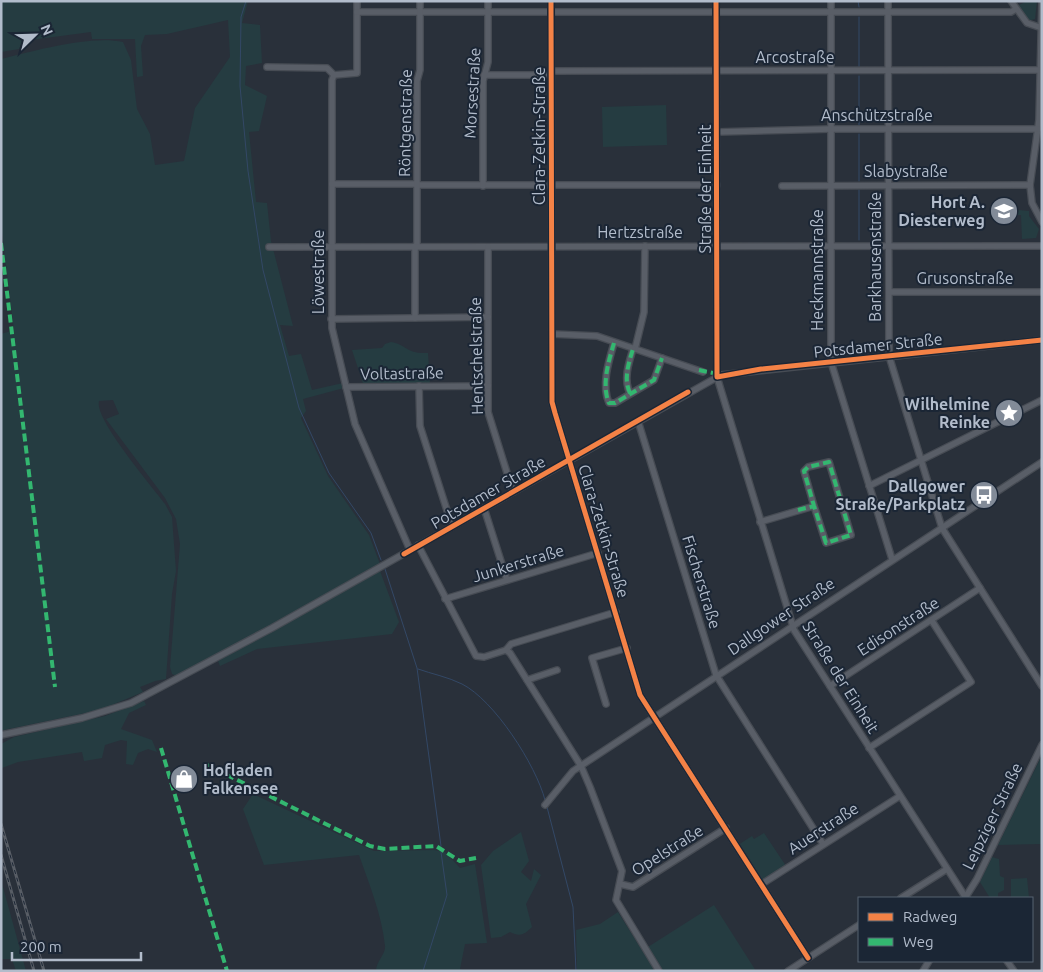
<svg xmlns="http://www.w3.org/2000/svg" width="1043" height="972" viewBox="0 0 1043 972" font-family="Ubuntu,sans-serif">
  <rect width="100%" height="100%" fill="#29303a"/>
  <g fill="#253c41">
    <path d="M1 1H248L242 23 260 25 262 63 246 66 245 85 267 96 259 131 249 132 256 202 267 203 271 241 293 326 280 325 289 356 301 354 312 390 343 383 344 388 303 399 306 411 301 418 328 476 369 535 380 564 254 635 177 676 172 674 170 667 180 544 176 519 165 498 106 419 119 414 113 400 99 401C94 419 152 486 165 504L172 517 176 571 172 594 166 679 155 681 140 687 143 692 100 710 4 730H1V334L14 330 1 225V59C34 51 90 35 123 42L131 60 137 109 150 134 155 165 184 161 195 108 230 57 228 20 167 34 145 35 141 46 143 76 137 77 135 39H92L91 32 23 41 19 49 1 52Z"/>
    <polygon points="1027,1 1037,1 1035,19 1028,21 1017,6"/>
    <polygon points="666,105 667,145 603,147 602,107"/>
    <polygon points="1018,210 1029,211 1029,216 1039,229 1036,238 1022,239 1021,215 1018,215"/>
    <path d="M391 342C408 345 405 354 428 353L430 385 364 386 352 350 382 348 385 344Z"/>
    <polygon points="380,571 399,622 392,634 257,649 220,666 218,661"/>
    <polygon points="144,701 146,705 129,713 121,729 152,740 157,752 148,749 138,753 133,765 126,764 127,741 121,740 105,745 102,758 84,761 82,752 18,762 2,768 1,792 1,744 14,737 105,716"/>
    <polygon points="1042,755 1042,844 998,845"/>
    <path d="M253 794 374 851 434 850 445 852 460 868 475 864 487 943 465 944 460 969 465 971H376C376 961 386 954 385 946 382 915 369 884 359 855L264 865 243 809Z"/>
    <path d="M521 832 529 861 521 872 531 881 534 869 541 875 526 904 532 927C524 935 520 937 510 932L501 937 491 938 481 865 493 851Z"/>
    <polygon points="764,833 786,866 764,880 760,879 738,845 752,836 754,839"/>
    <polygon points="992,857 999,859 1000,876 1007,879 1004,878 1004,890 998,893 998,898 990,898 980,882"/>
    <polygon points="1027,878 1029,898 1011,898 1011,879"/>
    <polygon points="1,880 26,971 16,971 12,959 1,959"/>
    <polygon points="714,905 756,971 663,971 648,947"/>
    <polygon points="618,912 655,971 577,971 576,930 600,924"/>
  </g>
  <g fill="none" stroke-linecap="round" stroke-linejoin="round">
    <g stroke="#334866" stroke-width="1">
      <polyline points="246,1 241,17 240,86 248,171 263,270 299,408 329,473 371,533 381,560"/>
      <polyline points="858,1 859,7"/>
      <polyline points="859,17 859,68"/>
      <polyline points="859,76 859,126"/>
      <polyline points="859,134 859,181"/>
      <polyline points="859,190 859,240"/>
      <polyline points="385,569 417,668 441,846"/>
      <path d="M418 669C432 674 448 677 462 684 494 700 536 765 545 800"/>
      <polyline points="547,807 573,907 576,971"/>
      <polyline points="423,971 447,895 441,852"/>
    </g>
    <defs>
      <g id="minor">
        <polyline points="357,1 357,73 334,75 332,80 332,328 355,424 410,550"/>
        <polyline points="551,1 552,402 555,413 640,695 808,958"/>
        <polyline points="716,1 717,377 794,630 966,898"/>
        <polyline points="831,1 831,362 892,559"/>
        <polyline points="888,1 889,356 942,528 1042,686"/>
        <polyline points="1011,1 1027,23 1039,27"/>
        <polyline points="1042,1 1039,120 1030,185 1032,203 1042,222"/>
        <polyline points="357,12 1011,12 1016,9"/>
        <polyline points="267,67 327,68 334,75"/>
        <polyline points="551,71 1039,70"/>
        <polyline points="484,75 551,75"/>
        <polyline points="717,132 831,129 1038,129"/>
        <polyline points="332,184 417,184"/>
        <polyline points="417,185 717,185"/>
        <polyline points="483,186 483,81 488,62 488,1"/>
        <polyline points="782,186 1030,185"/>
        <polyline points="415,246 415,318"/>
        <polyline points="417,246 417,81 420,70 420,1"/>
        <polyline points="269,247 1042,246"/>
        <polyline points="488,247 488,412 513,492"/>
        <polyline points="889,292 1042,292"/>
        <polyline points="331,319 488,317"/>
        <polyline points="552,334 597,336 703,372"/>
        <path d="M614 343C609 360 601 385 609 403H615L654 380 662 358"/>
        <polyline points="635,349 644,312 645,246"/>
        <polyline points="419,386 420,426 452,526"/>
        <polyline points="346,387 488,386"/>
        <path d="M630 393C623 379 629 362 633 349"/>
        <polyline points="638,421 716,675 823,844"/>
        <polyline points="869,486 1042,400"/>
        <polyline points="484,508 507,580"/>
        <polyline points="760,522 814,506 826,543 851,535 829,462 808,467 804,471 814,506"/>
        <polyline points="418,545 476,656 484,657 506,650 510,653 581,766 590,787 622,871 616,900 659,971"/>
        <polyline points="445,599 598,553"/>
        <polyline points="506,650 511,644 616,612"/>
        <polyline points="527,680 557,670"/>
        <polyline points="830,686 980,588"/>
        <polyline points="606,704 592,658 627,648"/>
        <polyline points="1,735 82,718 131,703 272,628 721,375 1042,340"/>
        <polyline points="869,748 971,682 932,621"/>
        <polyline points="545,805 573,771 1042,462"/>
        <polyline points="620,884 633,887 726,828"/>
        <polyline points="762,884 900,796"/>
        <polyline points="901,898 947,869"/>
        <polyline points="965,898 977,879 1042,745"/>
        <polyline points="1007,961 1014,971"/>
        <polyline points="788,971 859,925"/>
        <polyline points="923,971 929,961"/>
      </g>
    </defs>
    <use href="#minor" stroke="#474c54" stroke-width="8"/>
    <use href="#minor" stroke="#595e67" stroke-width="5.5"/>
    <defs>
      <g id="rail">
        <polyline points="1,824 44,971"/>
        <polyline points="1,855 34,971"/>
      </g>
    </defs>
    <use href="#rail" stroke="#585d65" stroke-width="3"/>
    <use href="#rail" stroke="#1b2635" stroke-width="1" stroke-dasharray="4" stroke-linecap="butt"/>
    <g stroke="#33b770" stroke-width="4" stroke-dasharray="8 4" stroke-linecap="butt">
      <polyline points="1,243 55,687"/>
      <path d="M614 343C609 360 601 385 609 403H615L654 380 662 358"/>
      <polyline points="699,370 713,373"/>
      <path d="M630 393C623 379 629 362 633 349"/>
      <polyline points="798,510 814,506 826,543 851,535 829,462 808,467 804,471 814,506"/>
      <polyline points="161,748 227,971"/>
      <polyline points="205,764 370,846 385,849 436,846 460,861 476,858"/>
    </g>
    <defs>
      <g id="cycleway">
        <polyline points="551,1 552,402 555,413 640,695 808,958"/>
        <polyline points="716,1 717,377 761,369 1042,340"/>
        <polyline points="404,554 688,392"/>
      </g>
    </defs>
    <use href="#cycleway" stroke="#1b2635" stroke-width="8"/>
    <use href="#cycleway" stroke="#f48246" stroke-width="5"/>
  </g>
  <defs>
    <symbol id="school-disc" viewBox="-11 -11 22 22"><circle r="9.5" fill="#828b98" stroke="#1b2635"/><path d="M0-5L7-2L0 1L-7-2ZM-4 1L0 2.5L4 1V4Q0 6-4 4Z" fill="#fff"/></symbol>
    <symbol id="sight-disc" viewBox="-11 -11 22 22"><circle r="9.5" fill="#828b98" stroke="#1b2635"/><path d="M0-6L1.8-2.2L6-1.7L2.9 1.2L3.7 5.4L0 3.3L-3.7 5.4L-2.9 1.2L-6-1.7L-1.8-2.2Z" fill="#fff"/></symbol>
    <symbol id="bus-disc" viewBox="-11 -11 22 22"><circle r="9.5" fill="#828b98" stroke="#1b2635"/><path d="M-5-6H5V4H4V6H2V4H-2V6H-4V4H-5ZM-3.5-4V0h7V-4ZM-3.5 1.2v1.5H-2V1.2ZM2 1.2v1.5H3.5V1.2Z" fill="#fff"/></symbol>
    <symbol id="shop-disc" viewBox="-11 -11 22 22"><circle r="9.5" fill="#828b98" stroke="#1b2635"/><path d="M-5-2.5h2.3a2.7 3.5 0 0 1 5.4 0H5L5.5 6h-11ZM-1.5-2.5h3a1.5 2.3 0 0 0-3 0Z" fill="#fff"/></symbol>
  </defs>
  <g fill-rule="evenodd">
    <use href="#school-disc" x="988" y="195" width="32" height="32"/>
    <use href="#sight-disc" x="993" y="397" width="32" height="32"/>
    <use href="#bus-disc" x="968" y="479" width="32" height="32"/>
    <use href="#shop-disc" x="168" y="763" width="32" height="32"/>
  </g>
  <g text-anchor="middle" stroke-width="4" stroke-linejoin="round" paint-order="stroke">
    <g font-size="16" fill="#b2bccb" stroke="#1b2635">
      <text x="795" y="63">Arcostraße</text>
      <text transform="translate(472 93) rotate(-87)" y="6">Morsestraße</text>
      <text x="877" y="121">Anschützstraße</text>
      <text transform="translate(405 123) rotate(-89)" y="6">Röntgenstraße</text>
      <text transform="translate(539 136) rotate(-90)" y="6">Clara-Zetkin-Straße</text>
      <text x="906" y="177">Slabystraße</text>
      <text transform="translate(705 189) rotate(-90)" y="6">Straße der Einheit</text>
      <text x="640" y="238">Hertzstraße</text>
      <text transform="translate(875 257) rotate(-90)" y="6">Barkhausenstraße</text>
      <text transform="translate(817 270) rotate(-90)" y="6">Heckmannstraße</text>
      <text transform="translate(318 272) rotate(-90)" y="6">Löwestraße</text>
      <text x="965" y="284">Grusonstraße</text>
      <text transform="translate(878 345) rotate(-6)" y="6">Potsdamer Straße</text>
      <text transform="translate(476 356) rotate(-91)" y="6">Hentschelstraße</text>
      <text transform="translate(402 373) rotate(-1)" y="6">Voltastraße</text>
      <text transform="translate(488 492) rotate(-30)" y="6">Potsdamer Straße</text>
      <text transform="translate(604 531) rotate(73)" y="6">Clara-Zetkin-Straße</text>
      <text transform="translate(518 563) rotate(-17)" y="6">Junkerstraße</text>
      <text transform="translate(702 582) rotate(73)" y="6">Fischerstraße</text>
      <text transform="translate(781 616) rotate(-34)" y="6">Dallgower Straße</text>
      <text transform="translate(898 626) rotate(-33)" y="6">Edisonstraße</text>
      <text transform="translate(841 677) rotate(58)" y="6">Straße der Einheit</text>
      <text transform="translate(992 816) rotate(-64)" y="6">Leipziger Straße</text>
      <text transform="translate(823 828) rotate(-33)" y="6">Auerstraße</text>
      <text transform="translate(667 850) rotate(-32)" y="6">Opelstraße</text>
    </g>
    <g font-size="16" font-weight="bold" fill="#b2bccb" stroke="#1b2635" text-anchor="end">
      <text x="985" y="208">Hort A.<tspan x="985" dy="18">Diesterweg</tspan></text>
      <text x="990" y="410">Wilhelmine<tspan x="990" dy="18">Reinke</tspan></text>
      <text x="965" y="492">Dallgower<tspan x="965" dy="18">Straße/Parkplatz</tspan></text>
      <text x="203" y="776" text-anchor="start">Hofladen<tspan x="203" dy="18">Falkensee</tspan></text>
    </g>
  </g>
  <rect width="1043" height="972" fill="none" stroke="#b2bccb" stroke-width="5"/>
  <rect x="858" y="897" width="175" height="65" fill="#1b2635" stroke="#576271"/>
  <rect x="868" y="913" width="25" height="8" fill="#f48246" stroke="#576271"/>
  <text x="903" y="922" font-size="15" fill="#b2bccb">Radweg</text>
  <rect x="868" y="938" width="25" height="8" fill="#33b770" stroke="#576271"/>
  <text x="903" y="947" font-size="15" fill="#b2bccb">Weg</text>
  <g transform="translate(35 35) rotate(67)" stroke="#1b2635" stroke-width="4" paint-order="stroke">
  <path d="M0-4L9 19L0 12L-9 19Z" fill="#b2bccb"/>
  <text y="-8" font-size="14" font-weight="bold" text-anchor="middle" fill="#b2bccb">N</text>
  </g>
  <path d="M12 952v8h129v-8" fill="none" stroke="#b2bccb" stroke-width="2.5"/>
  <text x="20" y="952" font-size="15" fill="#b2bccb" stroke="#1b2635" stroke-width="4" paint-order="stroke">200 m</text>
</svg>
